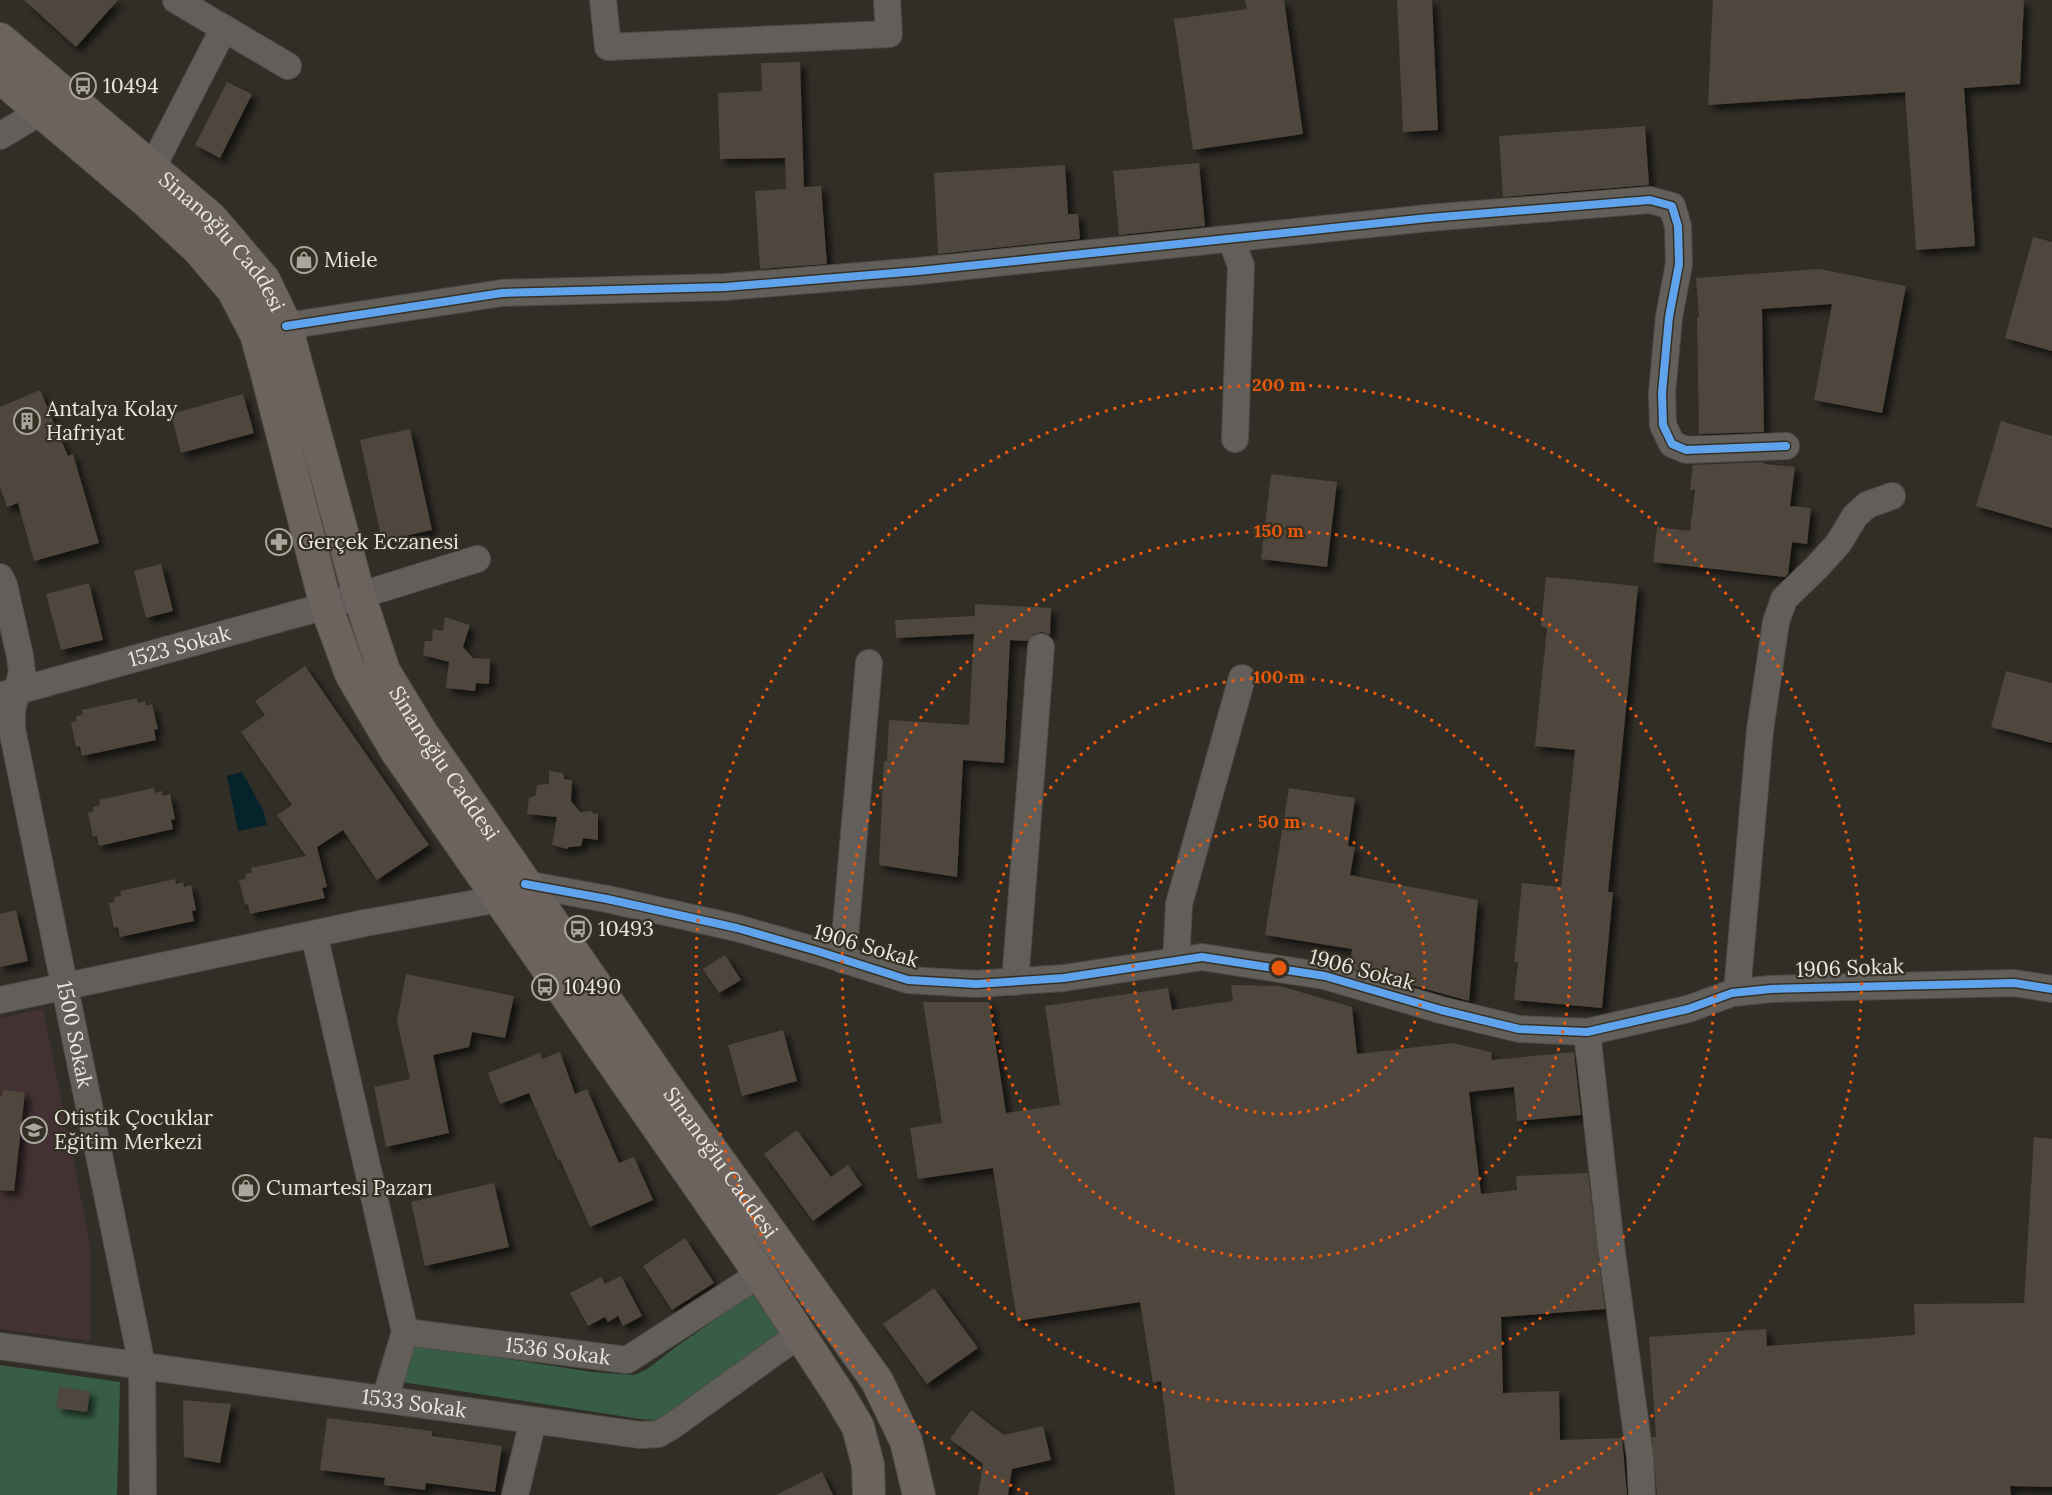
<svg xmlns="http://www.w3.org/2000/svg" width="2052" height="1495" viewBox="0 0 2052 1495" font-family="Lora,serif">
  <defs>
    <filter id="shadow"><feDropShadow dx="5.5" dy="5.5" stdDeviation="3" flood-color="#0009"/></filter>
  </defs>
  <rect width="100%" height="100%" fill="#312e27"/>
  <polygon fill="#433133" points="43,1009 90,1244 90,1341 0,1329 0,1018"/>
  <g fill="#375d46">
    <polygon points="757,1291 786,1332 722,1380 657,1420 640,1419 402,1382 410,1344 592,1372 634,1375 646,1370 680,1344"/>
    <polygon points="0,1365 120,1382 117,1495 0,1495"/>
  </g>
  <polygon fill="#04232b" points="242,772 263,810 267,825 238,831 227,776"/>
  <g fill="#4f463c" filter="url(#shadow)">
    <polygon points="24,0 118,0 76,47"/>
    <polygon points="1245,0 1284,0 1303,134 1193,150 1174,19 1247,9"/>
    <polygon points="1397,0 1432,0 1438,130 1403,132"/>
    <polygon points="1713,0 2024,0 2020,84 1964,88 1975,246 1916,250 1905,92 1708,105"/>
    <polygon points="800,62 804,187 821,186 827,264 760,269 755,191 786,189 785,158 720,159 718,93 762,91 761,63"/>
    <polygon points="227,82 252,94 220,158 195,145"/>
    <polygon points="1645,126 1649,185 1503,197 1499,136"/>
    <polygon points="1199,163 1205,226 1119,235 1113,171"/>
    <polygon points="1065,165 1068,214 1078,214 1080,239 938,254 934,173"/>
    <polygon points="2033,237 2052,242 2052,351 2005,338"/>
    <polygon points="1819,269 1906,286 1882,413 1814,400 1832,304 1762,309 1764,432 1699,434 1697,317 1699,317 1696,278"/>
    <polygon points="40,390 68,456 73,454 99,543 34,561 18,503 7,507 0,487 0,407"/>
    <polygon points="243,394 254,433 181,453 171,414"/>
    <polygon points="2001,421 2052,436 2052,528 1976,506"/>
    <polygon points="410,429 432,530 382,541 360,440"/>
    <polygon points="1764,462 1764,464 1795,467 1790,506 1811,508 1807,544 1792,542 1788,574 1785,577 1653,562 1657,527 1690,531 1695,490 1690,490 1693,465"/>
    <polygon points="1271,474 1337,482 1327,567 1261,559"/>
    <polygon points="161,564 173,611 146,618 134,571"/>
    <polygon points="1546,577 1638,586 1608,892 1613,892 1602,1008 1514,1000 1518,962 1514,962 1522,883 1561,887 1575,750 1535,746 1547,628 1541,627"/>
    <polygon points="89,583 103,640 61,650 46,594"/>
    <polygon points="975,604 1051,608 1050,635 1042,632 1034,634 1028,641 1010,640 1004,763 963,760 957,877 879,865 884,761 887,761 889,720 969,725 974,634 896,638 895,620 975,616"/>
    <polygon points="445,617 470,625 463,647 473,658 490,659 489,684 476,683 475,691 446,688 449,662 423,655 425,641 432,641 433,629 443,631"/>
    <polygon points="305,666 429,845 377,880 343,830 317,847 327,887 322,888 325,898 250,914 248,904 245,905 239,880 246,879 245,874 252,873 251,868 306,856 277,815 292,805 241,732 265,715 255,701"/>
    <polygon points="2006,671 2052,683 2052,743 1991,727"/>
    <polygon points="137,698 138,703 145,701 146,706 152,704 158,729 154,730 156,740 82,756 80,746 76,747 71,722 77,721 76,716 83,715 82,710"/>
    <polygon points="549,771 563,773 564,779 572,780 571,801 580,812 592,811 593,814 598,813 598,840 583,838 581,846 569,847 567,849 552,845 557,817 527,814 529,798 536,795 537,785 549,784"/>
    <polygon points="154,788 155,793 162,791 163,796 170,794 175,819 171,820 173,829 99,846 97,836 93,837 88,813 94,811 93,807 100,805 99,800"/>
    <polygon points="1289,788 1355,798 1348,846 1355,847 1350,875 1478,900 1469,1001 1350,968 1352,949 1265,935"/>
    <polygon points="175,879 176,884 183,882 184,887 191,885 196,910 192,911 194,921 120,937 118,927 114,928 109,903 115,902 114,897 121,896 120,891"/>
    <polygon points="16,910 28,961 0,967 0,914"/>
    <polygon points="725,955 741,980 719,993 703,969"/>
    <polygon points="406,974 514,996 505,1038 472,1032 469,1047 433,1055 449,1133 386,1147 374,1087 410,1079 397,1021"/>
    <polygon points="1231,985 1280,986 1352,1007 1357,1054 1453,1043 1491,1052 1492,1060 1574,1052 1581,1115 1517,1121 1514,1087 1469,1092 1481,1194 1517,1190 1516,1176 1588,1173 1605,1309 1501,1317 1503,1393 1559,1391 1560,1440 1622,1438 1627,1495 1175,1495 1161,1381 1153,1383 1140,1302 1017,1321 993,1168 918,1179 910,1128 942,1123 923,1002 989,1002 1006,1113 1060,1105 1045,1006 1168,988 1172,1010 1233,1001"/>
    <polygon points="783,1030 797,1081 742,1096 728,1045"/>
    <polygon points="560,1052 575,1094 587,1089 619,1163 634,1157 653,1200 590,1227 560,1159 558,1160 529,1093 500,1104 488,1073 540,1053 542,1059"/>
    <polygon points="3,1090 25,1092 14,1191 0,1190 0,1096 2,1096"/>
    <polygon points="797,1130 831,1177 848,1165 862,1185 813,1221 764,1154"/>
    <polygon points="2034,1137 2052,1139 2052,1487 2010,1486 2011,1495 1657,1495 1652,1437 1656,1437 1649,1337 1766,1329 1767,1346 1915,1335 1914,1304 2024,1303"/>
    <polygon points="494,1183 509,1247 425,1266 411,1202"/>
    <polygon points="685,1238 714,1283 672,1310 643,1266"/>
    <polygon points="621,1276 642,1316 623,1326 618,1316 608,1322 605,1317 588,1326 570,1293 601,1277 605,1284"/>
    <polygon points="934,1288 978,1348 927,1384 883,1324"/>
    <polygon points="59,1387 90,1391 87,1412 56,1408"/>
    <polygon points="183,1400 231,1404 220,1463 184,1457"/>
    <polygon points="971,1410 1004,1435 1043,1426 1051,1460 1012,1469 1008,1495 978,1495 983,1464 950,1439"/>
    <polygon points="327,1418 432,1431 432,1436 502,1446 495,1492 426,1483 425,1490 384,1485 385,1478 320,1470"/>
    <polygon points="822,1472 833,1495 776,1495"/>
  </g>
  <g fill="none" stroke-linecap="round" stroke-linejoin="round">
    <defs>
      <g id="minor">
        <polyline points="176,0 288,66"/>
        <polyline points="603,0 608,47 889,34 887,0"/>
        <polyline points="0,136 40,112"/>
        <polyline points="152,168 224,28"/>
        <polyline points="1231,239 1241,266 1235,439"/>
        <polyline points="286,326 502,293 725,287 919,271 1428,218 1650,200 1672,206 1678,226 1679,264 1669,317 1662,393 1663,425 1672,444 1686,450 1786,446"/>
        <path id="s1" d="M0 577 4 585 20 656 22 672 12 710V729L142 1365 143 1495"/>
        <path id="s2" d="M3 695 326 606 477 559"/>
        <polyline points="525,884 607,899 737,928 817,951 908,980 976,984 1064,978 1202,957 1325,976 1441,1010 1519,1029 1587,1032 1688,1009 1732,993 1771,989 2014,983 2052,989"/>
        <polyline points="314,934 405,1332 385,1399"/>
        <polyline points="843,960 869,663"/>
        <polyline points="1176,961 1179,904 1242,678"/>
        <polyline points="1015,982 1041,647"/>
        <polyline points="1737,992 1760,730 1776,622 1784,599 1816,568 1838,544 1855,516 1867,505 1892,496"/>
        <polyline points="0,1000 365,923 499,899"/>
        <polyline points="1587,1032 1610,1238 1640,1457 1642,1495"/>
        <path id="s3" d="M405 1332 627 1360 760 1274"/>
        <path id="s4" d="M0 1346 640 1435 658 1434 672 1426 800 1334"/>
        <polyline points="515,1495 533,1421"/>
      </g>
      <g id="major">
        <path id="s5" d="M0 39 211 218 264 280 286 326 359 595 384 671 423 735 662 1081 877 1381 906 1441 919 1495"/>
        <polyline points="0,77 145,200 198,249 233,290 256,334 266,370 326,606 351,674 397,752 760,1274 838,1393 858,1427 868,1465 869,1495"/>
      </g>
    </defs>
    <use href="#minor" stroke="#4f4c46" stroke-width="28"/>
    <use href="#major" stroke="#4f4c46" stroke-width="34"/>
    <use href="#minor" stroke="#625f5a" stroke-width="26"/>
    <use href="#major" stroke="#6d635e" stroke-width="32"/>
    <defs>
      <g id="cycleway">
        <polyline points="286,326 502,293 725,287 919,271 1428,218 1650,200 1672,206 1678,226 1679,264 1669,317 1662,393 1663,425 1672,444 1686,450 1786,446"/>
        <polyline points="525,884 607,899 737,928 817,951 908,980 976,984 1064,978 1202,957 1325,976 1441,1010 1519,1029 1587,1032 1688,1009 1732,993 1771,989 2014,983 2052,989"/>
      </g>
    </defs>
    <use href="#cycleway" stroke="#353023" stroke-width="11"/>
    <use href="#cycleway" stroke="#60a3ed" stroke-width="8"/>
  </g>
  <g fill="none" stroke="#e8590c" stroke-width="3" stroke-dasharray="3 6">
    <circle cx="1279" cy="968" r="146"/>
    <circle cx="1279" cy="968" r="291"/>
    <circle cx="1279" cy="968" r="437"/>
    <path d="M1028 1494A583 583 0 1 1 1530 1494"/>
  </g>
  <defs>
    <symbol id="bus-ring" viewBox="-11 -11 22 22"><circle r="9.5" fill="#353023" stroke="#a9a69e" stroke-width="1.5"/><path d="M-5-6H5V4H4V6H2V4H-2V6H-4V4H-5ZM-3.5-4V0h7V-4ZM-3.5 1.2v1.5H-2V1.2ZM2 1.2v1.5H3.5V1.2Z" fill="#a9a69e"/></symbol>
    <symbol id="shop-ring" viewBox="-11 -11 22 22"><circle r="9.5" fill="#353023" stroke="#a9a69e" stroke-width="1.5"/><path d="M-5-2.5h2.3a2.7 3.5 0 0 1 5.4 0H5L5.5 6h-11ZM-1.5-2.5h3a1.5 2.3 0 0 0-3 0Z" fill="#a9a69e"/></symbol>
    <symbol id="building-ring" viewBox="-11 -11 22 22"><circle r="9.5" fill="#353023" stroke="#a9a69e" stroke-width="1.5"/><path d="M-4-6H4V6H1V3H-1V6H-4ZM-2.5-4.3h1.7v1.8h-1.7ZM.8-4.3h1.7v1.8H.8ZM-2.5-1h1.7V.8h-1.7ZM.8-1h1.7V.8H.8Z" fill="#a9a69e"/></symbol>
    <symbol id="pharmacy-ring" viewBox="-11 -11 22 22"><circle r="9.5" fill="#353023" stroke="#a9a69e" stroke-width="1.5"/><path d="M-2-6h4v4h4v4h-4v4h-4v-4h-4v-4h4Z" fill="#a9a69e"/></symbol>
    <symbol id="school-ring" viewBox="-11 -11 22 22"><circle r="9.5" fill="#353023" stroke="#a9a69e" stroke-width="1.5"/><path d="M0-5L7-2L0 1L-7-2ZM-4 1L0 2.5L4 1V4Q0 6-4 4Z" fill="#a9a69e"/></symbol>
  </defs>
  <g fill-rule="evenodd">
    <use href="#bus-ring" x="68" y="71" width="30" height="30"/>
    <use href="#shop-ring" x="289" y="245" width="30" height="30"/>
    <use href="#building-ring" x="12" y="406" width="30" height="30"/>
    <use href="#pharmacy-ring" x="264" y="527" width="30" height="30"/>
    <use href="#bus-ring" x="563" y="914" width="30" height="30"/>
    <use href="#bus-ring" x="530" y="972" width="30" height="30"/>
    <use href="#school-ring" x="19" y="1115" width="30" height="30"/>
    <use href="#shop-ring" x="231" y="1173" width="30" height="30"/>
  </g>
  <g text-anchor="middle" stroke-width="4.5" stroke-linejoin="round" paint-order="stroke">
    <g font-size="21" fill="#e9e6de" stroke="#353023" text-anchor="start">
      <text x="103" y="93">10494</text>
      <text x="324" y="267">Miele</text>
      <text x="46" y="416">Antalya Kolay<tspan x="46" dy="24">Hafriyat</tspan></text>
      <text x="298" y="549">Gerçek Eczanesi</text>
      <text x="598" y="936">10493</text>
      <text x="564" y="994">10490</text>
      <text x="54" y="1125">Otistik Çocuklar<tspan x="54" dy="24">Eğitim Merkezi</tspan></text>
      <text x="266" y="1195">Cumartesi Pazarı</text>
    </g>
    <g font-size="21" fill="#e9e6de" stroke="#353023">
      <text dy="7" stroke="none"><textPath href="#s5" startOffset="302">Si̇nanoğlu Caddesi</textPath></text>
      <text dy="7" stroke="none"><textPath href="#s2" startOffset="183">1523 Sokak</textPath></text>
      <text dy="7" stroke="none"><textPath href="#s5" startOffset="878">Si̇nanoğlu Caddesi</textPath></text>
      <text transform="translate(866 946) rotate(16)" y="7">1906 Sokak</text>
      <text transform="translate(1850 968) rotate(-2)" y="7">1906 Sokak</text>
      <text transform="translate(1362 970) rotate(15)" y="7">1906 Sokak</text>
      <text dy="7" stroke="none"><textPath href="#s1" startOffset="468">1500 Sokak</textPath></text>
      <text dy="7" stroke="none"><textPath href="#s5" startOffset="1364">Si̇nanoğlu Caddesi</textPath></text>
      <text dy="7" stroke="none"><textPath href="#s3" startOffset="154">1536 Sokak</textPath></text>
      <text dy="7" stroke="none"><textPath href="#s4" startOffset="418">1533 Sokak</textPath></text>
    </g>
  </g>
  <circle cx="1279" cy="968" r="9" fill="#e8590c" stroke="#353023" stroke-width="3"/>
  <g font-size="18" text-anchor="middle" font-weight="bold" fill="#e8590c" stroke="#353023" stroke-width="4.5" stroke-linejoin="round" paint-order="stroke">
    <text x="1279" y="391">200 m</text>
    <text x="1279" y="537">150 m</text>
    <text x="1279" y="683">100 m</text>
    <text x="1279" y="828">50 m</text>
  </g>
</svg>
